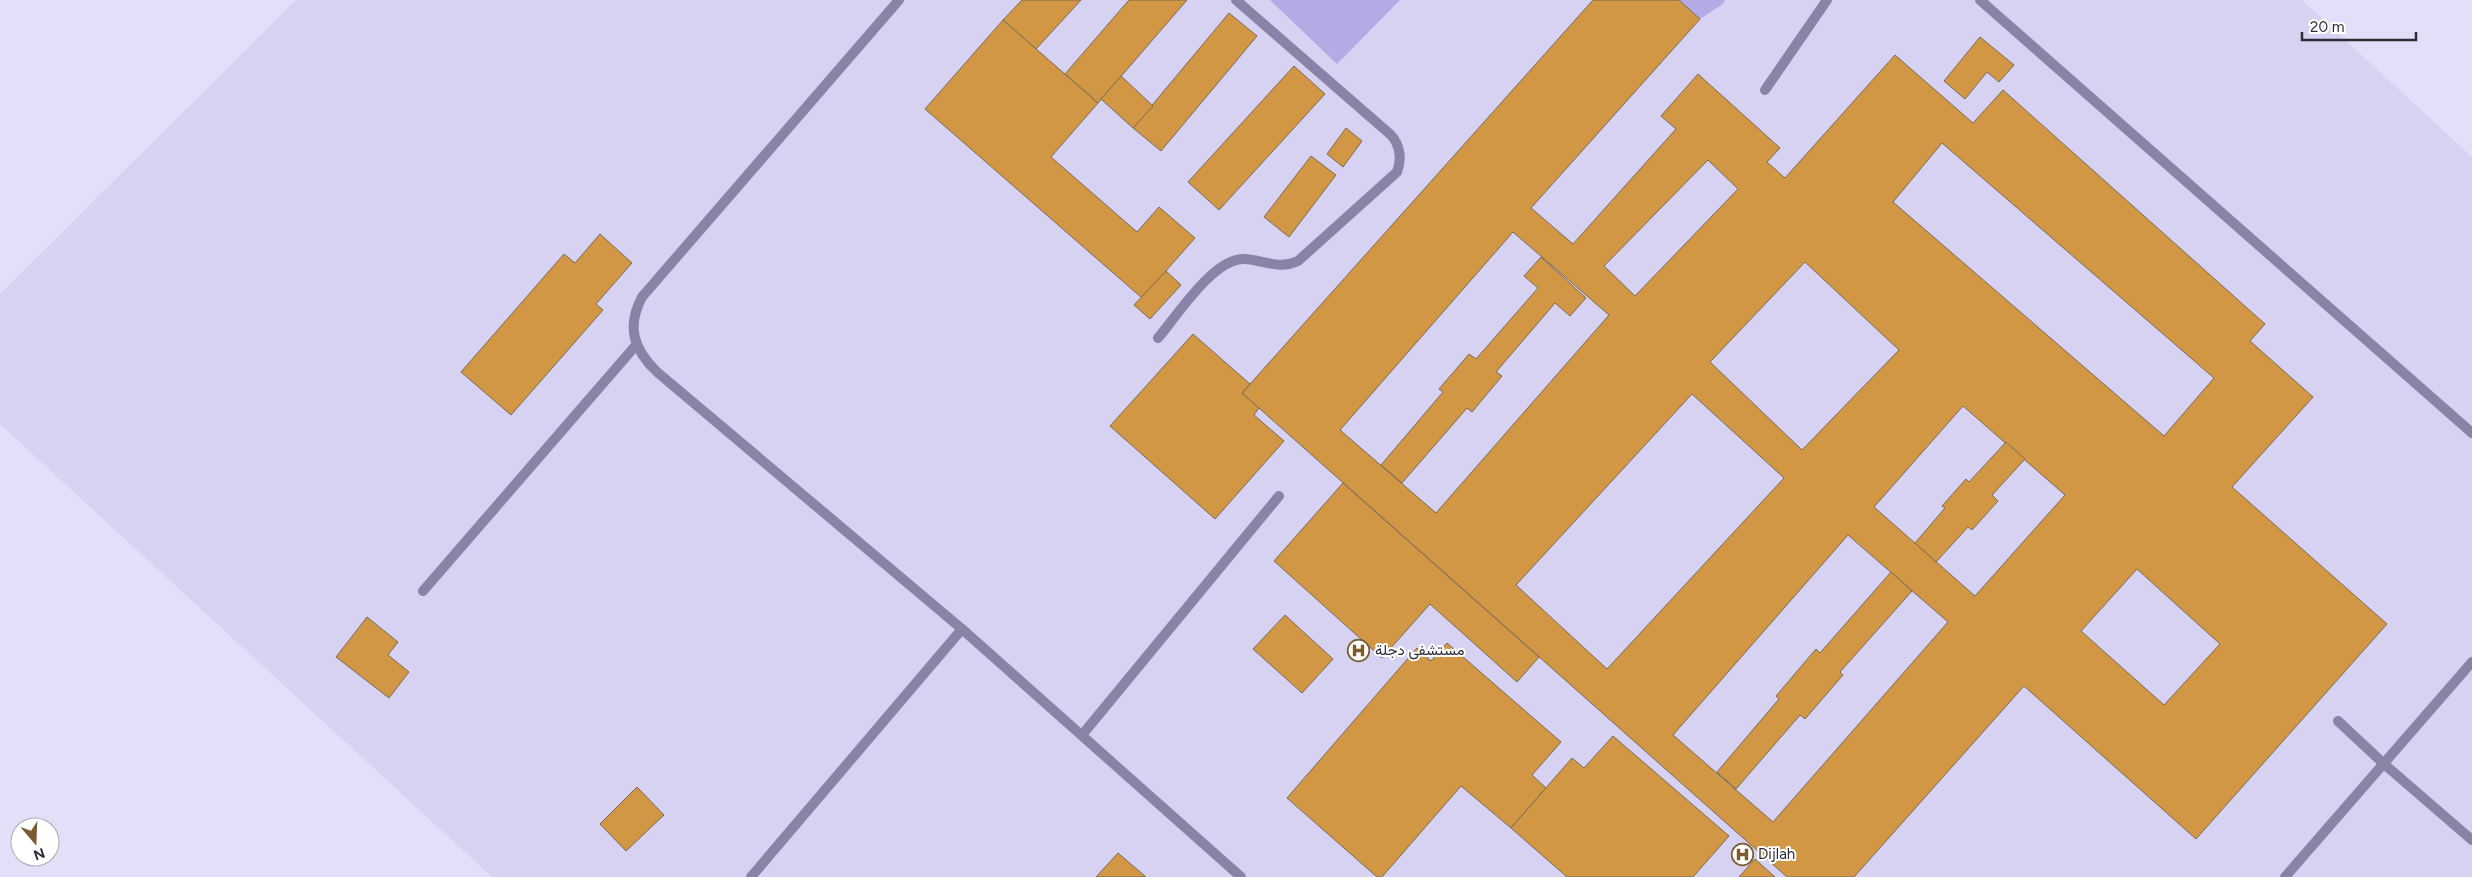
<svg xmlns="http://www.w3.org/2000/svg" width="2472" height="877" viewBox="0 0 2472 877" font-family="Figtree,Vazirmatn,sans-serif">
  <rect width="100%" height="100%" fill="#e3dff8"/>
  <polygon fill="#d7d2f2" points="296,0 2302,0 2472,157 2472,877 492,877 0,424 0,294"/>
  <g fill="#b4aae4">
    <polygon points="1270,0 1400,0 1337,64"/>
    <polygon points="1679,0 1725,0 1723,4 1700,19"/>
  </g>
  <g fill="#d29745" stroke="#796a57" fill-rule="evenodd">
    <polygon points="1022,0 1081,0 1036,49 1003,20"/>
    <polygon points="1129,0 1187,0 1098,103 1065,74"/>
    <path d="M1593 0H1679L1700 19 1531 208 1573 244 1676 129 1661 116 1698 74 1780 148 1767 162 1785 178 1895 55 1973 123 2003 90 2265 324 2250 341 2313 397 2232 487 2387 624 2196 839 2024 686 1854 877H1787L1242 393ZM1942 143 2214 378 2164 436 1893 202ZM1708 160 1738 189 1635 296 1604 266ZM1513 232 1609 315 1436 513 1340 430ZM1805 262 1899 350 1802 450 1710 362ZM1692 394 1784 478 1607 669 1516 585ZM1963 406 2065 495 1975 596 1874 507ZM1848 535 1948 622 1773 822 1673 735ZM2137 569 2220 644 2164 705 2081 631Z"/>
    <polygon points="1229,13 1257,36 1161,151 1133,128"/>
    <polygon points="1003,20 1098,103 1051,157 1137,232 1159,207 1195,238 1142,298 925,109"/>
    <polygon points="1980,37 2014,65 1999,82 1987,72 1965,99 1944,81"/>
    <polygon points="1294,66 1325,94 1219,210 1188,182"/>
    <polygon points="1121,76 1153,106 1133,128 1101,99"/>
    <polygon points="1346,128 1362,141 1343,167 1327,154"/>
    <polygon points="1311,156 1336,175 1289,237 1264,217"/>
    <polygon points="600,234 632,263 596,304 603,310 511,415 461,372 564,254 575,263"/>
    <polygon points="1541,257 1586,298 1570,316 1555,303 1496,372 1502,376 1472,412 1467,408 1402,483 1381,465 1443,392 1439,389 1469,354 1476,359 1538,288 1524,276"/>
    <polygon points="1166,271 1181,285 1150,319 1134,305"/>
    <polygon points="1193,334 1250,384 1242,393 1259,408 1254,415 1284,441 1215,519 1110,426"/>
    <polygon points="2006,442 2025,459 1992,495 1998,501 1972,530 1968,527 1936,562 1915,543 1945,508 1942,506 1966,479 1969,482"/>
    <polygon points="1343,483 1539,657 1517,682 1430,604 1382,658 1274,561"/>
    <polygon points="1891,572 1912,591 1840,672 1843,675 1805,719 1800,715 1736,789 1717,772 1779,699 1776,696 1816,649 1820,653"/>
    <polygon points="1285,615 1333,659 1302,693 1253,649"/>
    <polygon points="367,617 398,642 388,655 409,672 389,698 336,657"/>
    <polygon points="1447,643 1561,742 1532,775 1546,788 1511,828 1461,786 1382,877 1377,877 1287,798 1417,648 1431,661"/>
    <polygon points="1613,736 1729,836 1693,877 1567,877 1511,828 1572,758 1584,768"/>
    <polygon points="637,787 664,815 626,851 600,824"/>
    <polygon points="1118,853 1146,877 1096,877"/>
    <polygon points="1755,859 1775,877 1739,877"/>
  </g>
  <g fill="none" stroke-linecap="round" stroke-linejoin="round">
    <g stroke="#8983a7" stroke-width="10">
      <polyline points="1765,90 1827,0"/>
      <path d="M1158 338C1177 316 1214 257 1245 259 1263 260 1279 270 1298 261L1397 172C1402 159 1400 145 1391 135L1236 0"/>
      <polyline points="423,591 637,344"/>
      <polyline points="1082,735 1279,496"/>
      <polyline points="2384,764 2472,840"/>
    </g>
    <g stroke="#8983a7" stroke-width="10">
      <path d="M899 0 642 297C626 327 634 350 657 372L962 629 1241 877"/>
      <polyline points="1980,0 2472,433"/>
      <polyline points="2338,721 2384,764"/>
      <polyline points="751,877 962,629"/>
      <polyline points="2285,877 2472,662"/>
    </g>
  </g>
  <defs>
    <symbol id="hospital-ring" viewBox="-11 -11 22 22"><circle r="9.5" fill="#fff" stroke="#7b5c31" stroke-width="1.5"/><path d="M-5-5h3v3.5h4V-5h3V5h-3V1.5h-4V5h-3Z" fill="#7b5c31"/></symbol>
  </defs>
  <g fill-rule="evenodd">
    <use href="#hospital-ring" x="1346" y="638" width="25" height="25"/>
    <use href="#hospital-ring" x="1730" y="842" width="25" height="25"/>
  </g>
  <g text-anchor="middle" stroke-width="4" stroke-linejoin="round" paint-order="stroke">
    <g font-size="15" fill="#2e2c36" stroke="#fff" text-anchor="start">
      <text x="1375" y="655">مستشفى دجلة</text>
      <text x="1758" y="859">Dijlah</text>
    </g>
  </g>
  <g transform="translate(35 842) rotate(161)"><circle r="24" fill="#ffffff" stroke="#ababaf"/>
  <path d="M0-4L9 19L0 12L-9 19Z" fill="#7b5c31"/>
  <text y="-8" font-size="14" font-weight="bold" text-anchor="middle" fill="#2e2c36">N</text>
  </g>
  <path d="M2302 32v8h114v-8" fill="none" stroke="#2e2c36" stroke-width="2.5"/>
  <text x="2310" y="32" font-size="15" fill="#2e2c36" stroke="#ffffff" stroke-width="4" paint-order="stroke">20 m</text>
</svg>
